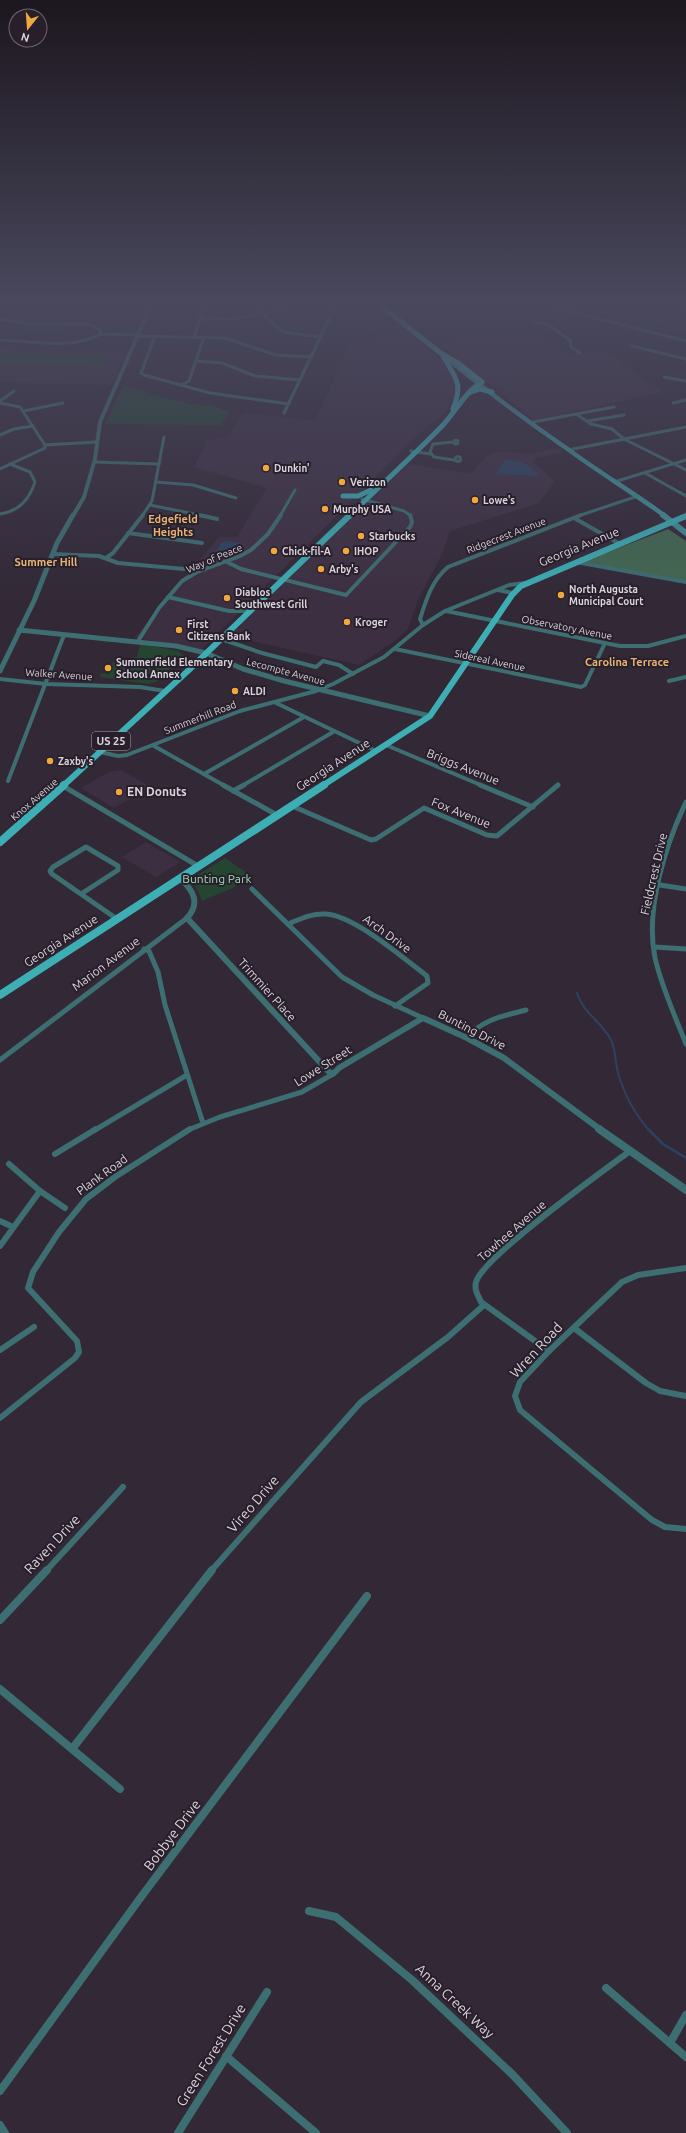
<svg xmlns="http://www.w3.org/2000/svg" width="686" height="2133" viewBox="0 0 686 2133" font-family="Ubuntu,sans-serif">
  <rect width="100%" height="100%" fill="#322836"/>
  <g fill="#3d2f42">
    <polygon points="624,305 686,305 686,332 654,324 650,312"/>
    <polygon points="399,323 441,360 451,372 456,383 456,395 444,414 419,434 202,649 134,638 219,537 237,537 267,488 194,467 207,440 229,436 243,413 315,421 349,345 380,340 368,329"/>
    <polygon points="527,327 569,355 603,350 663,392 535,420 440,345 455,339"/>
    <polygon points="0,349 126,354 113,385 0,382"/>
    <polygon points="558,448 563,452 535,458 533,462 555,481 539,503 450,531 442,554 418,600 408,629 396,640 359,665 229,636 408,464 471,474 486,456 496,452 531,453"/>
    <polygon points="121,770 151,787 114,808 81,788 109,772"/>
    <polygon points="146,842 180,862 156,877 122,857"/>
  </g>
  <g fill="#254432">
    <polygon points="27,324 68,324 63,333 21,332"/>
    <polygon points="0,351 108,355 102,367 0,363"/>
    <polygon points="123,386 189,404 211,405 229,412 221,425 105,424"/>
    <polygon points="140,644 179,651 183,656 156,682 148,684 100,677 101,673 109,674 113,662 131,665 135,657 137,657"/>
    <polygon points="225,858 250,875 235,881 235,887 202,901 192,878"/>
  </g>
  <polygon fill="#426850" points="668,529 686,541 686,581 586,563 585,561"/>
  <g fill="#2c425f">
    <path d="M505 460C521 460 529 465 540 476L496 474Z"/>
    <polygon points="225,541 245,544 226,555 212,558 221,543"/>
  </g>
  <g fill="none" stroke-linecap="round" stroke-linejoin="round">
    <path stroke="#2c425f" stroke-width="2" d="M577 993C583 1013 602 1022 611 1040 616 1050 615 1062 618 1073 624 1094 635 1114 649 1130"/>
    <polyline stroke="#2c425f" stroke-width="2.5" points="648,1129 663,1144 686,1158"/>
    <g stroke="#3d6e71" stroke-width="3">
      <polyline points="252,305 262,313"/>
      <polyline points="548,306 686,341"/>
      <polyline points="261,313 283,332 321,337"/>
      <polyline points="200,318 233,319 305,305"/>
      <polyline points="0,319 30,324 88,324 99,329 101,334"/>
      <polyline points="535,322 547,324 570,340 571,347 580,353"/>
      <polyline points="101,334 138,335"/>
      <polyline points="137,336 225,338 276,355 311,357"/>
      <polyline points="155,336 141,373 144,375 210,393 289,404"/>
      <polyline points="194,337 205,305"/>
      <path d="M0 340C32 341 72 350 101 334"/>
      <polyline points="632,346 686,359"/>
      <polyline points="196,361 222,363 255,376 300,380"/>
      <polyline points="664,377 686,381"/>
      <polyline points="182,385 189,381 204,337"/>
      <polyline points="0,401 14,391"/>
      <polyline points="0,403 20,407 45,445"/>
      <polyline points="673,403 686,400"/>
      <polyline points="23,411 63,403"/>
      <polyline points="284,413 331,315 331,311 326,305"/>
      <polyline points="576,414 591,424 612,429 624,439 686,470"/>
      <polyline points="588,421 624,415"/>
      <polyline points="533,422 614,407"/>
      <polyline points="0,435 14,429 33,426"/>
      <circle cx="456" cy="442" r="2"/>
      <polyline points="568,450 686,427"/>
      <polyline points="411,451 430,454"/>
      <polyline points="430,452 433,444 453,442"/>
      <polyline points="430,452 434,457 454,460"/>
      <circle cx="458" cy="459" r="2.5"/>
      <polyline points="94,462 159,464"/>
      <polyline points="0,469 45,448 45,445 97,442"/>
      <polyline points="645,473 686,496"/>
      <polyline points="156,482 193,485 236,498"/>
      <polyline points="614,482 686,460"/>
      <polyline points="362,499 404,511 411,516"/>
      <polyline points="150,505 204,516"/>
      <path d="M0 514C19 511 29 500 35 482L30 472 10 464"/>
      <polyline points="142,516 152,501 164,437"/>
      <polyline points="280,516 295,490"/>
      <polyline points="578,516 635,497"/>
    </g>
    <g stroke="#3d6e71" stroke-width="4">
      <polyline points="199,515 217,519"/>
      <polyline points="574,518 620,544"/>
      <polyline points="128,533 202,543"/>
      <polyline points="53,554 99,556 118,563 184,569"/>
      <polyline points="106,558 113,553 143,515"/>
      <polyline points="227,562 241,569 346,595 410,527 412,522 410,515"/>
      <polyline points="576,562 686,582"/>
      <polyline points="498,590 513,593"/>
      <polyline points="168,597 229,611 246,611"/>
      <polyline points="446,611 620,646 648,646 686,636"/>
      <path d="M423 625 420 619C426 600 432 580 448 567L581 515"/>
      <polyline points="221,639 262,653 316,667 323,661 339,665 353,674"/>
      <polyline points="138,641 159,608 182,581 197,572 240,556 251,550 268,534 281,515"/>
      <polyline points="395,649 581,687 585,685 605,643"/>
      <polyline points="0,679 46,684 140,687 165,691"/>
      <polyline points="669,681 686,677"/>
      <polyline points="274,702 376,751"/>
      <polyline points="386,745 483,786"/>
      <polyline points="154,746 225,786"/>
      <polyline points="100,752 118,756 127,755 240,711 316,691 333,684 384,657 423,625 445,611 509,585 525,583"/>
      <polyline points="204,774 304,717"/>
      <polyline points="8,781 64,635"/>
      <polyline points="242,786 333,732"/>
    </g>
    <g stroke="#3d6e71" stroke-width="5">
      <polyline points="223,785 277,815"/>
      <polyline points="480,785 533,807"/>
      <polyline points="63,786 198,866"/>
      <polyline points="233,791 244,785"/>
      <path d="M686 802C665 846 645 909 655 958 662 988 675 1016 686 1044"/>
      <polyline points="292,806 371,840 376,839 424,808 487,835 497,836 558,785"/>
      <polyline points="660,885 686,889"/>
      <polyline points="252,889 342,977 373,995 423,1018"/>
      <polyline points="81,894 118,870 118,866 86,847 53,867 50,871 52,874 117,919"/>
      <path d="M288 924C300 919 312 913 326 914 355 916 403 958 427 976L428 983 395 1006"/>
      <polyline points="654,947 686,949"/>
      <polyline points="144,949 149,951 158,972 165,1005 203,1123"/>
      <path d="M467 1038C482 1019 504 1016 526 1010"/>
      <polyline points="0,1060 187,918"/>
      <polyline points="95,1130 187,1075"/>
      <polyline points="188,1130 220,1117 302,1092 333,1074"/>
    </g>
    <g stroke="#3d6e71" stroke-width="6">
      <polyline points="55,1154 96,1129"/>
      <polyline points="9,1164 40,1191 65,1208"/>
      <polyline points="0,1221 13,1227"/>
      <polyline points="0,1246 40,1191"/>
      <polyline points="686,1268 638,1275 622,1282 549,1351 520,1382 515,1396 520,1410 652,1520 665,1527 686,1529"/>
      <polyline points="574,1328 646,1383 660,1391 686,1396"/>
      <polyline points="0,1350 34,1327"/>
      <path d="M549 1351 481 1302C478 1295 474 1290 476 1282 483 1257 603 1171 630 1151"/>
      <polyline points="0,1418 75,1358 79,1352 77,1341 28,1288 33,1272 59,1232 86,1199 115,1177 190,1129"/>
      <polyline points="46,1571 123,1487"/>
      <polyline points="211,1571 361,1402 448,1337 484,1305"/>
    </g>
    <g stroke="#3d6e71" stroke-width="8">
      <polyline points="0,1620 47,1570"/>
      <polyline points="0,1689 120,1789"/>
      <polyline points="72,1749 212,1570"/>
      <polyline points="309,1911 336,1917 412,1980 512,2074 567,2133"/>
      <polyline points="606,1988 686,2057"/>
      <polyline points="670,2043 686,2015"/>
      <polyline points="226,2056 316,2133"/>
      <polyline points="0,2091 141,1897 367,1596"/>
      <polyline points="0,2125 5,2133"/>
      <polyline points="178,2133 267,1992"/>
    </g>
    <polyline stroke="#3d6e71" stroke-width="4" points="73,516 84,497 95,459 100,422 151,305"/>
    <g stroke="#3d6e71" stroke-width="5">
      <polyline points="19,630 176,646 206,653 243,669 284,681 430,716"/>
      <polyline points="0,671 34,601 57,543 73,515"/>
    </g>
    <path stroke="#3d6e71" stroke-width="6" d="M180 878C193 890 201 903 187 918L329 1072 333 1074 339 1068 423 1018 467 1038 504 1058 601 1130"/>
    <polyline stroke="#3d6e71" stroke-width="8" points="599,1129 686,1190"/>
    <path stroke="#3f9297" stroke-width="4.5" d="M444 356C484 389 527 421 569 450 600 473 634 493 665 516"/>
    <polyline stroke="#3f9297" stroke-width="6" points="663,515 686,533"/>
    <g stroke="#3caeb4" stroke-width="5">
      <polyline points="380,305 442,354 458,363 482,382"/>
      <path d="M442 354C455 378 464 382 453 409"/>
      <polyline points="471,392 480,389 492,392"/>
      <polyline points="343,496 358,496 371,490"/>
      <path d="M349 516C380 486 413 456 443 425 456 411 466 391 482 382"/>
    </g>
    <g stroke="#3caeb4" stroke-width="6">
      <polyline points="63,786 191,668 350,515"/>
      <polyline points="322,786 430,716 512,595 521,586 686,516"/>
    </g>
    <g stroke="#3caeb4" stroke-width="8">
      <polyline points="0,842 64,785"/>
      <polyline points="0,995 324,785"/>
    </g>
  </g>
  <linearGradient id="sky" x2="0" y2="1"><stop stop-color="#1c161e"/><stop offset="0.5" stop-color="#49485d"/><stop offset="1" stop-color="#49485d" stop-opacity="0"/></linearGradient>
  <rect width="686" height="604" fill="url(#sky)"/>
  <g fill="#efa73e" stroke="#281f2b" stroke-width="1.5">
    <circle cx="266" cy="468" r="4"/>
    <circle cx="342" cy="482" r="4"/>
    <circle cx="475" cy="500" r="4"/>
    <circle cx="325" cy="509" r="4"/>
    <circle cx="361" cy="536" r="4"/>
    <circle cx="274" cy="551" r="4"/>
    <circle cx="346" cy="551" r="4"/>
    <circle cx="321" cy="569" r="4"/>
    <circle cx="561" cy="595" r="4"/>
    <circle cx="227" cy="598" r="4"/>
    <circle cx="347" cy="622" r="4"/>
    <circle cx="179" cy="630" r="4"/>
    <circle cx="108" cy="668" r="4"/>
    <circle cx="235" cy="691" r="4"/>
    <circle cx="50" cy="761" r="4"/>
    <circle cx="119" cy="792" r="4"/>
  </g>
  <g text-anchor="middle" stroke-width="4" stroke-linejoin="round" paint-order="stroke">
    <g font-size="10" font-weight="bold" fill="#d9d3dc" stroke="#281f2b" text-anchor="start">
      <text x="274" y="472">Dunkin'</text>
      <text x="350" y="486">Verizon</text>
      <text x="483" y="504">Lowe's</text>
      <text x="333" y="513">Murphy USA</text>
      <text x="369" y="540">Starbucks</text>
      <text x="282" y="555">Chick-fil-A</text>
      <text x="354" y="555">IHOP</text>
      <text x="329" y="573">Arby's</text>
      <text x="569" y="593">North Augusta<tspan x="569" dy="12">Municipal Court</tspan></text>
      <text x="235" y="596">Diablos<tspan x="235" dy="12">Southwest Grill</tspan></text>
      <text x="355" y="626">Kroger</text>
      <text x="187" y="628">First<tspan x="187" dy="12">Citizens Bank</tspan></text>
      <text x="116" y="666">Summerfield Elementary<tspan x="116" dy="12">School Annex</tspan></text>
      <text x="243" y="695">ALDI</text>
      <text x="58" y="765">Zaxby's</text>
    </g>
    <g font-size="10" fill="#d9d3dc" stroke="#281f2b">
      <text transform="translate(506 535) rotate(-21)" y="4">Ridgecrest Avenue</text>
      <text transform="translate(214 558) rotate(-23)" y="4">Way of Peace</text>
      <text transform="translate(567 627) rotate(11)" y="4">Observatory Avenue</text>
      <text transform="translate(490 660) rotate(12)" y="4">Sidereal Avenue</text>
      <text transform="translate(286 671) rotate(15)" y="4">Lecompte Avenue</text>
      <text transform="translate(59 674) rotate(4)" y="4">Walker Avenue</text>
      <text transform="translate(200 717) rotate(-21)" y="4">Summerhill Road</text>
      <text transform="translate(34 799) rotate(-41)" y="4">Knox Avenue</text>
    </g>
    <g font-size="11" font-weight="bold" fill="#e6b474" stroke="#281f2b">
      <text x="173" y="523">Edgefield<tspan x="173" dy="13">Heights</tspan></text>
      <text x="46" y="566">Summer Hill</text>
      <text x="627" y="666">Carolina Terrace</text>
    </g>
    <rect fill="#281f2b" stroke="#a49da7" stroke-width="1" x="92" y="732" width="38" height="18" rx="3"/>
    <g font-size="11" font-weight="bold" fill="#d9d3dc">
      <text x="111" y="745">US 25</text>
    </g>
    <g font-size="12" fill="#d9d3dc" stroke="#281f2b">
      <text transform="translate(579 547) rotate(-22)" y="4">Georgia Avenue</text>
      <text transform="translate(333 765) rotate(-33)" y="4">Georgia Avenue</text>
      <text transform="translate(463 767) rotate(22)" y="4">Briggs Avenue</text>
      <text transform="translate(461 813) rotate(22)" y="4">Fox Avenue</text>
      <text transform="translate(654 874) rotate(-77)" y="4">Fieldcrest Drive</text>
      <text transform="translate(387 934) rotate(36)" y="4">Arch Drive</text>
      <text transform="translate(61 941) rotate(-33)" y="4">Georgia Avenue</text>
      <text transform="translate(106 964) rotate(-37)" y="4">Marion Avenue</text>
      <text transform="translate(267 990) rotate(48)" y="4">Trimmier Place</text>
      <text transform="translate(472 1030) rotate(27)" y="4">Bunting Drive</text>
      <text transform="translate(323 1066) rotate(-32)" y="4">Lowe Street</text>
      <text transform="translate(102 1175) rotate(-36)" y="4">Plank Road</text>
      <text transform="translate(512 1231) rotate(-41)" y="4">Towhee Avenue</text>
    </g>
    <g font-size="12" font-weight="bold" fill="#d9d3dc" stroke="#281f2b" text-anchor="start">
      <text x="127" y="796">EN Donuts</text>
    </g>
    <g font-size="12" fill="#9ddfb6" stroke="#281f2b">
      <text x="217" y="883">Bunting Park</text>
    </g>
    <g font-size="14" fill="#d9d3dc" stroke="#281f2b">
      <text transform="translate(536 1350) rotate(-47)" y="5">Wren Road</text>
      <text transform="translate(253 1504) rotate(-49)" y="5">Vireo Drive</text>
      <text transform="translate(52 1544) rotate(-47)" y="5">Raven Drive</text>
      <text transform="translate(172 1835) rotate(-53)" y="5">Bobbye Drive</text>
      <text transform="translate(455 2001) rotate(43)" y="5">Anna Creek Way</text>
      <text transform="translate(211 2055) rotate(-58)" y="5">Green Forest Drive</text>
    </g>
  </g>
  <g transform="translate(28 28) rotate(197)"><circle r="19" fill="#281f2b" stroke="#6f6772"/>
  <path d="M0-3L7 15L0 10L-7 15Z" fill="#efa73e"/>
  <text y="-6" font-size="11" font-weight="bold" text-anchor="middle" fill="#d9d3dc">N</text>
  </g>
</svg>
